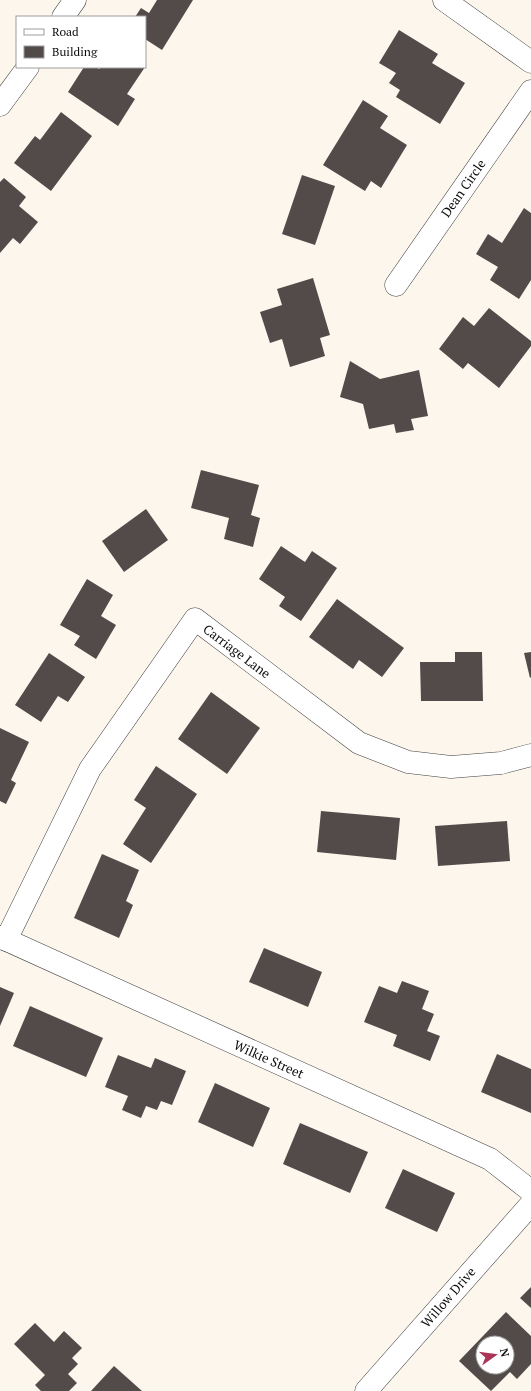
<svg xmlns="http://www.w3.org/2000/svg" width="531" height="1391" viewBox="0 0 531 1391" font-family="'PT Serif',serif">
  <rect width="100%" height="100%" fill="#fdf6ed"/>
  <g fill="#534b4a" fill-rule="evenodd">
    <polygon points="157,0 193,0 162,50 145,39 145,17 135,17 141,8 149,13"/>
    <polygon points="399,30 438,54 432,63 465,83 440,124 396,97 400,90 389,83 396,73 379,63"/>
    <polygon points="84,67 96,67 99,69 101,67 145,67 127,94 135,99 118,126 68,92"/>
    <polygon points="363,100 388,116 380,128 407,145 381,188 371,181 365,191 323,165"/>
    <polygon points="61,112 92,136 51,191 14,163 35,136 40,140"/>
    <polygon points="302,175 335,186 315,245 282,234"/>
    <polygon points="4,178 26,197 19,206 38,222 20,244 13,238 0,253 0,182"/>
    <polygon points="524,208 531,213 531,280 519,299 490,280 498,267 476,254 488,234 502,243"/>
    <polygon points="313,278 330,335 320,338 325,356 290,367 282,339 270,343 260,312 282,305 277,289"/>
    <polygon points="489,308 531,341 531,346 499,388 468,363 463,369 439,349 463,317 474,326"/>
    <polygon points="350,361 380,379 419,370 428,416 411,419 414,430 396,433 394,424 369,429 363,404 340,397"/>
    <polygon points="201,470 259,485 251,515 260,518 253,547 224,539 229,518 191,508"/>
    <polygon points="146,509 168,540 124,572 102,541"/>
    <polygon points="281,546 305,562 312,551 337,568 301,621 279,606 285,597 259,579"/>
    <polygon points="87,579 113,595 101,616 116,625 96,659 74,645 80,636 60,625"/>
    <polygon points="337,599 404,648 382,677 359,660 353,669 309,637"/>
    <polygon points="455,652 482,652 483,701 421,701 420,662 455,662"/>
    <polygon points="531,652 531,677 530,678 524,653"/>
    <polygon points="49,653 85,677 68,702 58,696 41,722 15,705"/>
    <polygon points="211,692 260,728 227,774 178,739"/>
    <polygon points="0,728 29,742 11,780 16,783 6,804 0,801"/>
    <polygon points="156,766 197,794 151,863 123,844 146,808 134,800"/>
    <polygon points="321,811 400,818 396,860 317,852"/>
    <polygon points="507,821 510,861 438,866 435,826"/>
    <polygon points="102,854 139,870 126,901 133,905 119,938 74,918"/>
    <polygon points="264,948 322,972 308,1007 249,982"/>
    <polygon points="402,981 429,991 422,1009 434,1014 427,1031 440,1036 430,1061 393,1046 397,1035 364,1022 379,986 397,993"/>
    <polygon points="0,987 14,993 0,1026"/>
    <polygon points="30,1006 103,1038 86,1077 13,1046"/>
    <polygon points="497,1054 531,1069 531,1113 481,1092"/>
    <polygon points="118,1055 151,1068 155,1058 186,1071 172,1105 161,1101 157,1110 146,1106 141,1118 122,1110 128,1096 105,1087"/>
    <polygon points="215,1083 270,1108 253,1147 198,1122"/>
    <polygon points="300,1123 368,1152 350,1193 283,1164"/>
    <polygon points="403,1169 455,1193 437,1232 385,1208"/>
    <polygon points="531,1287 531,1308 520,1298"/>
    <path d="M506 1312 531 1336V1364L517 1379 510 1372 491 1391 459 1361ZM483 1343H507V1367H483Z"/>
    <polygon points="35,1323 54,1342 64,1331 82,1348 72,1358 78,1364 68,1374 77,1383 69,1391 41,1391 35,1385 45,1375 14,1344"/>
    <polygon points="114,1366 142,1391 91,1391"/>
  </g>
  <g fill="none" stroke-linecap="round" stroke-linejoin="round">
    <defs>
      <g id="minor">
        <polyline points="444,0 531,62"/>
        <polyline points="63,17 75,0"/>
        <polyline points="0,105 28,67"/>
        <polyline points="396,285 531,91"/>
        <polyline points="0,937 490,1159 531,1191"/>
        <polyline points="6,940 90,769 195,619 359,743 408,762 451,767 501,763 531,755"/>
        <polyline points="366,1391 531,1204"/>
      </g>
    </defs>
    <use href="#minor" stroke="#3f3f3f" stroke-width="23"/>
    <use href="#minor" stroke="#fff" stroke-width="22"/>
  </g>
  <g text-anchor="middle" stroke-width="4" stroke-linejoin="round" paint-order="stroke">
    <g font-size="13" fill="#0c0c0c" stroke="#fff">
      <text transform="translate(463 188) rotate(-55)" y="5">Dean Circle</text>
      <text transform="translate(237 651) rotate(37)" y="5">Carriage Lane</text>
      <text transform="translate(269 1059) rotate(24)" y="5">Wilkie Street</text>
      <text transform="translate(448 1297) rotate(-49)" y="5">Willow Drive</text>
    </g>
  </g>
  <rect x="16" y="16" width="130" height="52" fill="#ffffff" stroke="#9e9e9e"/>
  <rect x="24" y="29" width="20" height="6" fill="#ffffff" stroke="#9e9e9e"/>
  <text x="52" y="36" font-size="12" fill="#0c0c0c">Road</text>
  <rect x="24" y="46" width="20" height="12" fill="#534b4a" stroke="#9e9e9e"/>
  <text x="52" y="56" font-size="12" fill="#0c0c0c">Building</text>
  <g transform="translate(495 1355) rotate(76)"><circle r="19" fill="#ffffff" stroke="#9e9e9e"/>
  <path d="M0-3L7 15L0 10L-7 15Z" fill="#ab3557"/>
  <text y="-6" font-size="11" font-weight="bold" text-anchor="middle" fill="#0c0c0c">N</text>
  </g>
</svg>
